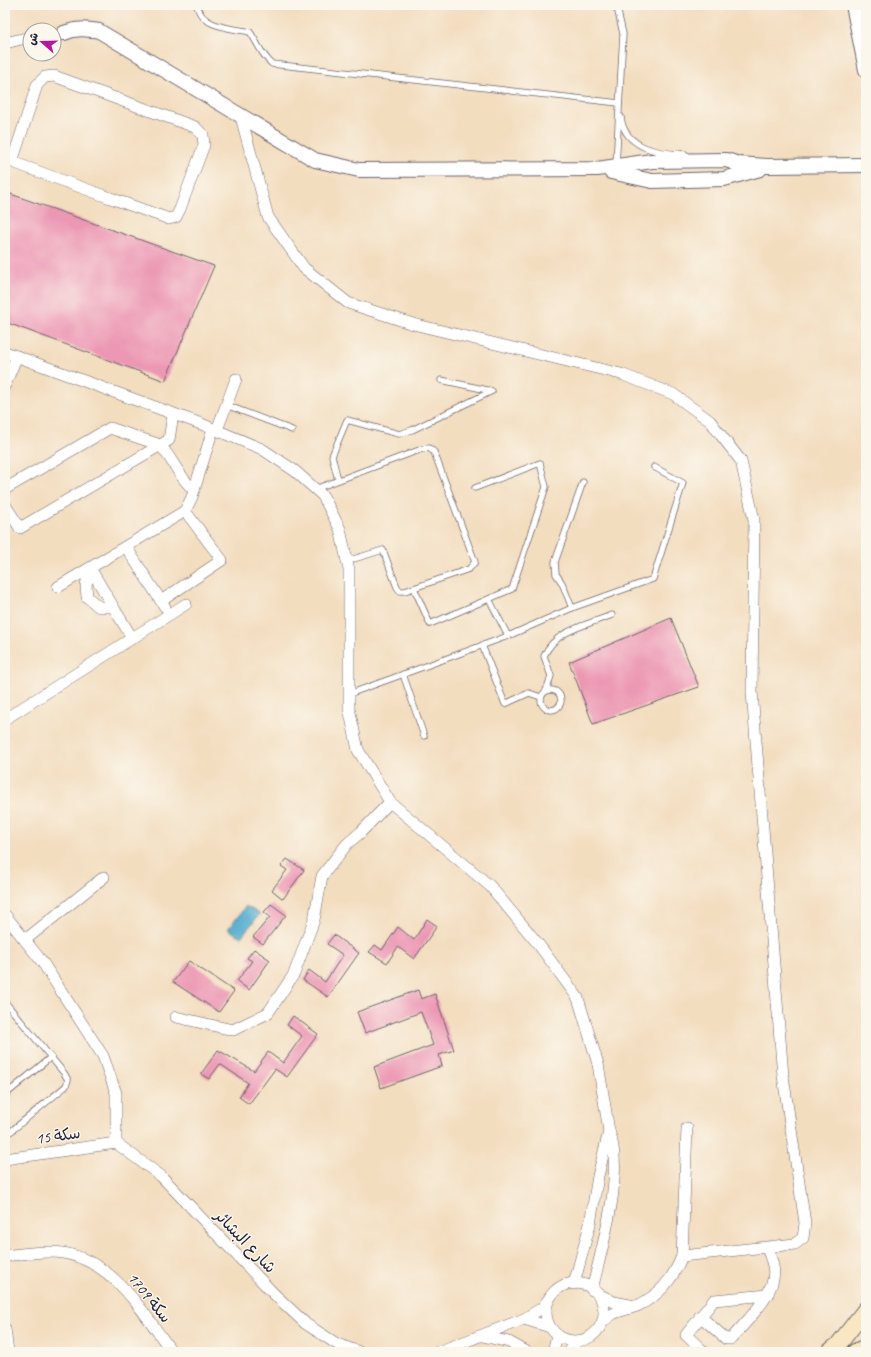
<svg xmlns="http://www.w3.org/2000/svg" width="871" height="1357" viewBox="0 0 871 1357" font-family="Caveat,'Playpen Sans Arabic',sans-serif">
  <rect width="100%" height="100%" fill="#fbf7ec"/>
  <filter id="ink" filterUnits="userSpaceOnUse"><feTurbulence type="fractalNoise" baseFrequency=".025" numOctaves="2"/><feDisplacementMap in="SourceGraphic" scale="8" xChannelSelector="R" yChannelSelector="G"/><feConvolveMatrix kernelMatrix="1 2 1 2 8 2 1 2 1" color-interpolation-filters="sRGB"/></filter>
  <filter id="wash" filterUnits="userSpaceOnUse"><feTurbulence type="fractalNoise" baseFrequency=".012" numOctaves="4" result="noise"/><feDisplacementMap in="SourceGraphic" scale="16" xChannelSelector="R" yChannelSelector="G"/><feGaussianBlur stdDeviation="0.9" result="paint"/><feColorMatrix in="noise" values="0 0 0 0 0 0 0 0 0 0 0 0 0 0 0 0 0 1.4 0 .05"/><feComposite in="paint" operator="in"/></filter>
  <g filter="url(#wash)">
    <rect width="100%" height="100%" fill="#f3ddbf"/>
    <polygon fill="#4ea9cc" stroke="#386684" points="246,906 260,914 241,937 228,929"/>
    <g id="blocks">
      <g fill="#ec97b4">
        <polygon points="5,192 214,266 165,381 5,322"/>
        <polygon points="671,618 699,687 593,724 569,662"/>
        <polygon points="287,859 304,870 283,899 272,890 287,870 281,866"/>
        <polygon points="271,904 286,915 263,944 253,937 270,917 264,912"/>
        <polygon points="427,919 437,926 414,959 398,947 387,963 369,952 375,945 382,950 398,927 414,940"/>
        <polygon points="334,935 359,953 328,997 303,980 309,970 325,982 343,955 327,944"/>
        <polygon points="254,949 270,960 249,990 237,981 252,961 247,958"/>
        <polygon points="189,961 234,991 219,1012 173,982"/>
        <polygon points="418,990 421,999 435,994 454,1050 439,1055 442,1066 381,1088 374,1067 433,1045 421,1012 365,1033 357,1012"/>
        <polygon points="293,1016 318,1034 287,1077 275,1069 249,1104 239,1097 248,1083 220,1064 209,1079 201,1074 218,1050 254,1071 268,1052 283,1063 302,1036 287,1025"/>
      </g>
    </g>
  </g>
  <g filter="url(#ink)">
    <use href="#blocks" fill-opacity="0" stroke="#6b6369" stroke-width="1"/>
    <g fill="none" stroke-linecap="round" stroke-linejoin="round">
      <defs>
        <g id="service">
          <path d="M197 5C201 28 232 28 250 32 259 45 260 53 272 64L619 103"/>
          <polyline points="614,5 618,12 623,34 616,166"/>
          <path d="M621 117C624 148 659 154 685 154"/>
          <polyline points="226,405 292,430"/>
          <polyline points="338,480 332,456 347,420 399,434 412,430 492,391 441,380"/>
          <polyline points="315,489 422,449 429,448 434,452 475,562 469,569 405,591 400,591 397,587 383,550 347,561"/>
          <polyline points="414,588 430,624 512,589 546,487 540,463 475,488"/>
          <polyline points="489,599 508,636"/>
          <polyline points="572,608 562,583 556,574 555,562 583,482"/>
          <polyline points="482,645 505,704 529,693 541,697"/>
          <polyline points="403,674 424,736"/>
          <circle cx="551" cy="700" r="10"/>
          <path d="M546 691 551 676 544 656C555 630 587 625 612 615"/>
          <polyline points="349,694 508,636 572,608 653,579 683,483 654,467"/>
          <polyline points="5,1002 64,1073 68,1080 66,1086 10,1132 5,1134"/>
          <polyline points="5,1095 51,1057"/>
        </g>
        <g id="minor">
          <polyline points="5,43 30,37"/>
          <polyline points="241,117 268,217 304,268 348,303 413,324 621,374 673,394 710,421 741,461 754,520 752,692 783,1076 805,1223 803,1238 795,1244 682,1256"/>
          <path d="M5 159C59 180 114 199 169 219L176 217 180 209 204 145 203 135 195 127 54 76 45 77 37 85 12 162"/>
          <path d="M5 352 204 425 262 449 295 471 323 496 340 529 349 570V708L358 750 390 802 490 886 539 945 578 998 598 1064 609 1131C625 1174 602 1246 592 1290"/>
          <polyline points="5,385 17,356"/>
          <polyline points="217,430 236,379"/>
          <path d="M5 489 110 428 160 445C173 459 179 478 194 490"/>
          <polyline points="5,505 20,528 169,440 173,414"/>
          <polyline points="126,547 165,607"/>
          <polyline points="58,587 185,511 192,497 213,429"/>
          <polyline points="161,601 222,560 185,511"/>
          <polyline points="113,607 99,607 87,597 86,585 90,568 132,638"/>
          <polyline points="5,719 186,604"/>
          <polyline points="5,915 43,963 103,1056 116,1093 116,1143"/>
          <polyline points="25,940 104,877"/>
          <polyline points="176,1017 233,1030 268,1013 294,974 314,920 322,876 347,844 361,832 390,802"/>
          <polyline points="116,1143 161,1176 274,1294 306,1324 337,1344 359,1352"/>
          <polyline points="5,1159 116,1143"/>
          <path d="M5 1256C20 1254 35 1252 50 1252 109 1252 142 1311 172 1352"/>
          <circle cx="575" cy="1312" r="29"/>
          <polyline points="574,1284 590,1224 598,1176 609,1131"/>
          <polyline points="597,1293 614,1302 635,1306"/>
          <path d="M700 1316 726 1339H731C747 1320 779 1292 773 1266 772 1260 769 1254 767 1248"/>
          <polyline points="524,1319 550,1327"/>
          <path d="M601 1324C605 1320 609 1316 613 1314 620 1310 630 1309 637 1306 660 1295 673 1279 682 1256L687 1128"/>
          <polyline points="5,1329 8,1352"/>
          <polyline points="482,1336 509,1342 527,1352"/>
          <polyline points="438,1352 524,1319 542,1308 549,1299"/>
          <polyline points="553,1352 557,1335"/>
          <polyline points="568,1352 577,1341"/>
          <polyline points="704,1352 686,1335 714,1300 768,1295"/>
        </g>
        <g id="tertiary">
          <polyline points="853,5 866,70"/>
          <path d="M64 33C76 28 86 29 99 31L315 160 359 170 597 169 652 161 726 160 739 164 767 166 866 165"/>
          <polyline points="611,172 652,181 724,179 760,169"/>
        </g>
        <g id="secondary">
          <polyline points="829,1352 838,1345 866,1309"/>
          <polyline points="855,1352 866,1347"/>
        </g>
      </defs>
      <use href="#service" stroke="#6b6369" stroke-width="7"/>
      <use href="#minor" stroke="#6b6369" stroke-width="12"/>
      <use href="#tertiary" stroke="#6b6369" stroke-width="16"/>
      <use href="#secondary" stroke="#6b6369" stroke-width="18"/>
      <use href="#service" stroke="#fff" stroke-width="5.5"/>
      <use href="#minor" stroke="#fff" stroke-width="11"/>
      <use href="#tertiary" stroke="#fff" stroke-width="14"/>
      <use href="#secondary" stroke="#f9e7c3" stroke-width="16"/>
    </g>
  </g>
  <g text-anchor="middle" stroke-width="3" stroke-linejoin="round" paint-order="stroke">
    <g font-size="16" fill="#22223b" stroke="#fbf7ec">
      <text transform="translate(58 1135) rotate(-8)" y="6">سكة 15</text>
      <text transform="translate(246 1241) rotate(46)" y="6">شارع البشائر</text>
      <text transform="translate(150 1297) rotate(51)" y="6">سكة 1709</text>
    </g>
  </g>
  <rect width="871" height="1357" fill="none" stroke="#fbf7ec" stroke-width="20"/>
  <g transform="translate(42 42) rotate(290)"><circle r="19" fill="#fbf7ec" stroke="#a4a2a5"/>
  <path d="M0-3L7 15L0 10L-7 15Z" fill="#b5179e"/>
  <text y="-6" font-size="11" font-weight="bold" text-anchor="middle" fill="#22223b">ش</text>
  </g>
</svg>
